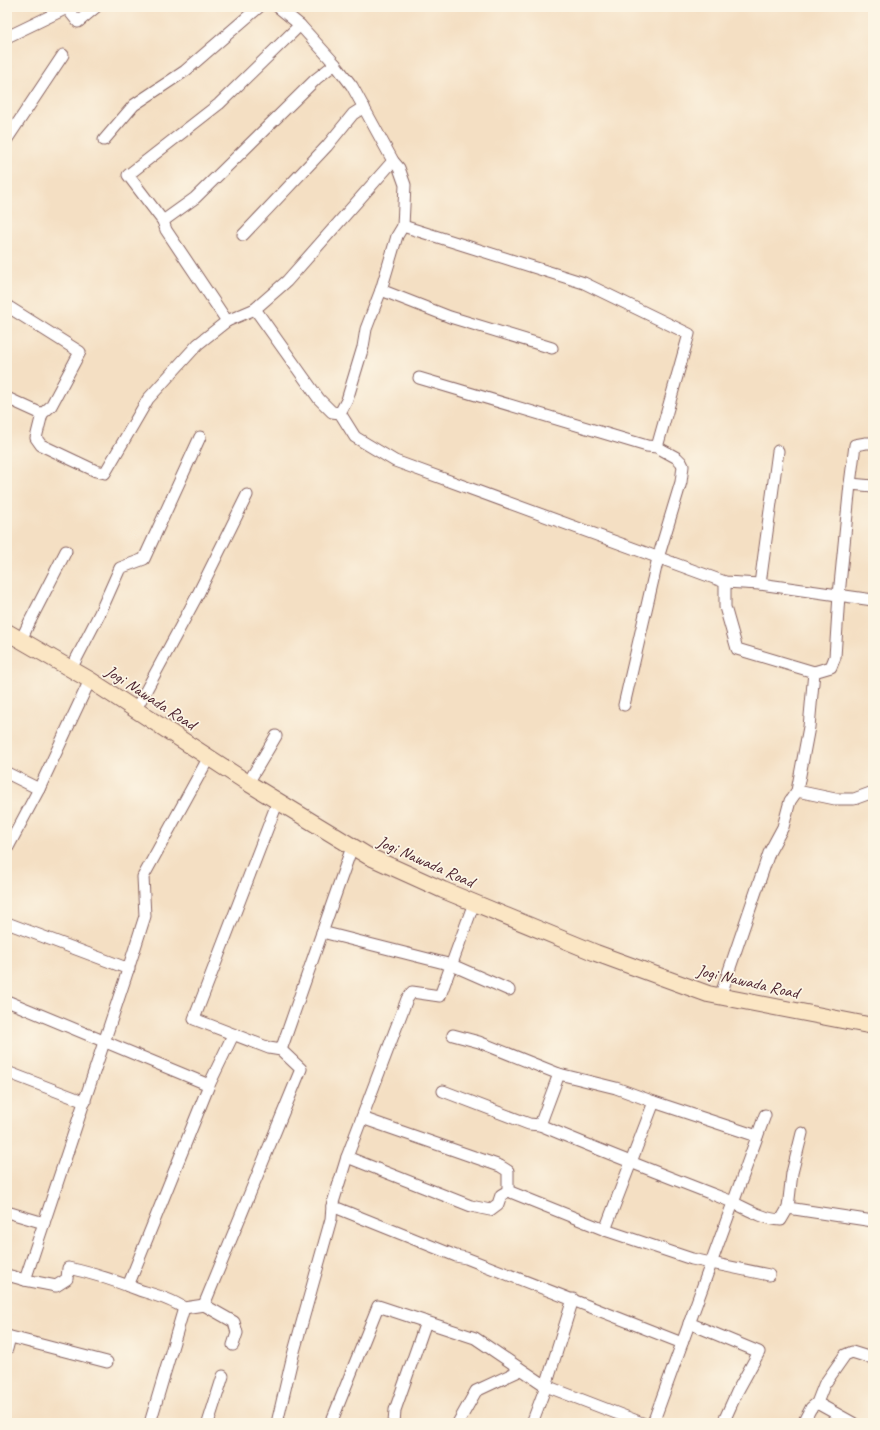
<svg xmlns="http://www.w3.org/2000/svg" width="880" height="1430" viewBox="0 0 880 1430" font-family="Caveat,sans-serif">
  <rect width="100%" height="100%" fill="#fcf5e5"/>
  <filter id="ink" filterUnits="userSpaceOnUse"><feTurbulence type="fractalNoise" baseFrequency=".025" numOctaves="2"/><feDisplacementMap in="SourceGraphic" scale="8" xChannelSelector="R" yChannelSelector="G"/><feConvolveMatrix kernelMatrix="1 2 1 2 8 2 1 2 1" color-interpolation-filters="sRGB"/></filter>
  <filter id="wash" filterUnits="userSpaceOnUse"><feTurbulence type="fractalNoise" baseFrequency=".012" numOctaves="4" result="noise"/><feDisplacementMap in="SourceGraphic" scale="16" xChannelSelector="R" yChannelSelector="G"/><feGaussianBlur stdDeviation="0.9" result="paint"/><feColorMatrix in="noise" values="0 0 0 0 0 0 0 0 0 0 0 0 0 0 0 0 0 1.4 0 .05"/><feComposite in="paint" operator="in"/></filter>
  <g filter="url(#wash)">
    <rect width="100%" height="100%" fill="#f4dfc3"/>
  </g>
  <g filter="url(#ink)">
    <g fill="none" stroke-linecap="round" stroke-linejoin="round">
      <defs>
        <g id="street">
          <polyline points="66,7 78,22 96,7"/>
          <polyline points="278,7 300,25 335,64 352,86 393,161 399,168 405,185 403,226 397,236 381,290 366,329 363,347 347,400 340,413"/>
          <polyline points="7,37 67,8"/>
          <polyline points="7,139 63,55"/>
          <polyline points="104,140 134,105 185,71 259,7"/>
          <polyline points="163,221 195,198 316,79 335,64"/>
          <polyline points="403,226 584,283 689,334 657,447"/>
          <polyline points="243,235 327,146 353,114 364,107"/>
          <polyline points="381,290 450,317 552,348"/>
          <polyline points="7,306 80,352 51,406 42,414 36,438 41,445 96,471 105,473 148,399 198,344 227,321 255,309 287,281 393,161"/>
          <polyline points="255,309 319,399 332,412 340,413 355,437 395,461 725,582 760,584 873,600"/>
          <polyline points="227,321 166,230 163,221 128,175 219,104 300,25"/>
          <polyline points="419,378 647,446 657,447 677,458 681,462 683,466 681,482 658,558 624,705"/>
          <polyline points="7,398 42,414"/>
          <polyline points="850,484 855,445 866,443 873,443"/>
          <polyline points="725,582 725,607 737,649 814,672 831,667 835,657 839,595 850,484 873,486"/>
          <polyline points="760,584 778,451"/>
          <polyline points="21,640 30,621 66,551"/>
          <polyline points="71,669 100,613 120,568 144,559 200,437"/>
          <polyline points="136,709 197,596 247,495"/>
          <polyline points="7,773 39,789"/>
          <polyline points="248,783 276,736"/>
          <polyline points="797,791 835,799 854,799 873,792"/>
          <polyline points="7,849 39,789 90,680"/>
          <polyline points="7,923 129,969"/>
          <polyline points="322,932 452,965 509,990"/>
          <polyline points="720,997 769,853 783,827 790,801 797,791 809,727 814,672"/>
          <polyline points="7,1001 209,1085"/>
          <polyline points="453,1035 479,1042 559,1074 616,1088 654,1102 757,1136"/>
          <polyline points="281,1050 352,847"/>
          <polyline points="7,1072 85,1102"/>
          <path d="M443 1091 529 1124 540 1125C601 1151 663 1175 725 1199 743 1206 761 1219 781 1220L788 1208 792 1173 802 1133"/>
          <polyline points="362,1118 500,1166 508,1171 508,1191"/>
          <polyline points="540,1125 559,1074"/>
          <polyline points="347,1157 471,1206 490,1210 498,1204 501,1195 508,1191"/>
          <polyline points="508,1191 605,1230 692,1259 769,1275"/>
          <polyline points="332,1206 456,1256 466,1258 682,1343"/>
          <polyline points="788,1208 873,1221"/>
          <polyline points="7,1212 44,1223"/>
          <polyline points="605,1230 654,1102"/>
          <path d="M7 1275 25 1280 56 1286 67 1279 68 1268C93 1273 116 1281 139 1290 155 1295 171 1299 184 1308L204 1305 234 1322 237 1333 233 1345"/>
          <polyline points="25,1280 125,979 145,916 143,877 209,757"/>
          <polyline points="128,1286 209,1085 233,1035"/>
          <polyline points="204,1305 301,1069 281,1050 269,1048 194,1019 278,801"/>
          <polyline points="689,1323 759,1352 737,1392 723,1423"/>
          <polyline points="7,1336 107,1362"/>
          <polyline points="7,1349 10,1337"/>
          <polyline points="817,1403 853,1423"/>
          <polyline points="150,1423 184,1308"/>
          <polyline points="208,1423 223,1376"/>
          <polyline points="277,1423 293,1355 331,1219 332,1206 347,1157 407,999 412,992 440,996 474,903"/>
          <polyline points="331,1423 378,1306 475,1338 546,1386 642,1423"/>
          <polyline points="394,1423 395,1410 426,1322"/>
          <polyline points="458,1423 476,1391 521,1370"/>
          <polyline points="532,1423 546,1386 573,1299"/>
          <polyline points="653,1423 765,1115"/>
          <polyline points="803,1423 811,1408 817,1403 824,1385 845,1355 852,1352 868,1357 873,1360"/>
        </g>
        <polyline id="secondary" points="7,632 90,680 248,783 368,856 443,890 596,953 708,994 873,1026"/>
      </defs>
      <use href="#street" stroke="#866260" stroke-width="13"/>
      <use href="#secondary" stroke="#866260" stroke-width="18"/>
      <use href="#street" stroke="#fff" stroke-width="11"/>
      <use href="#secondary" stroke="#fbe6c4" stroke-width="16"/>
    </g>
  </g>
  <g text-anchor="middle" stroke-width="3.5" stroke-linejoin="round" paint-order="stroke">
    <g font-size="17" fill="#4a1f2b" stroke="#fcf5e5">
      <text transform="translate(151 697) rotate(33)" y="6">Jogi Nawada Road</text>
      <text transform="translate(426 861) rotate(24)" y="6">Jogi Nawada Road</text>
      <text transform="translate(748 981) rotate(13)" y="6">Jogi Nawada Road</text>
    </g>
  </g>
  <rect width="880" height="1430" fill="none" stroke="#fcf5e5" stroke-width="24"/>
</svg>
